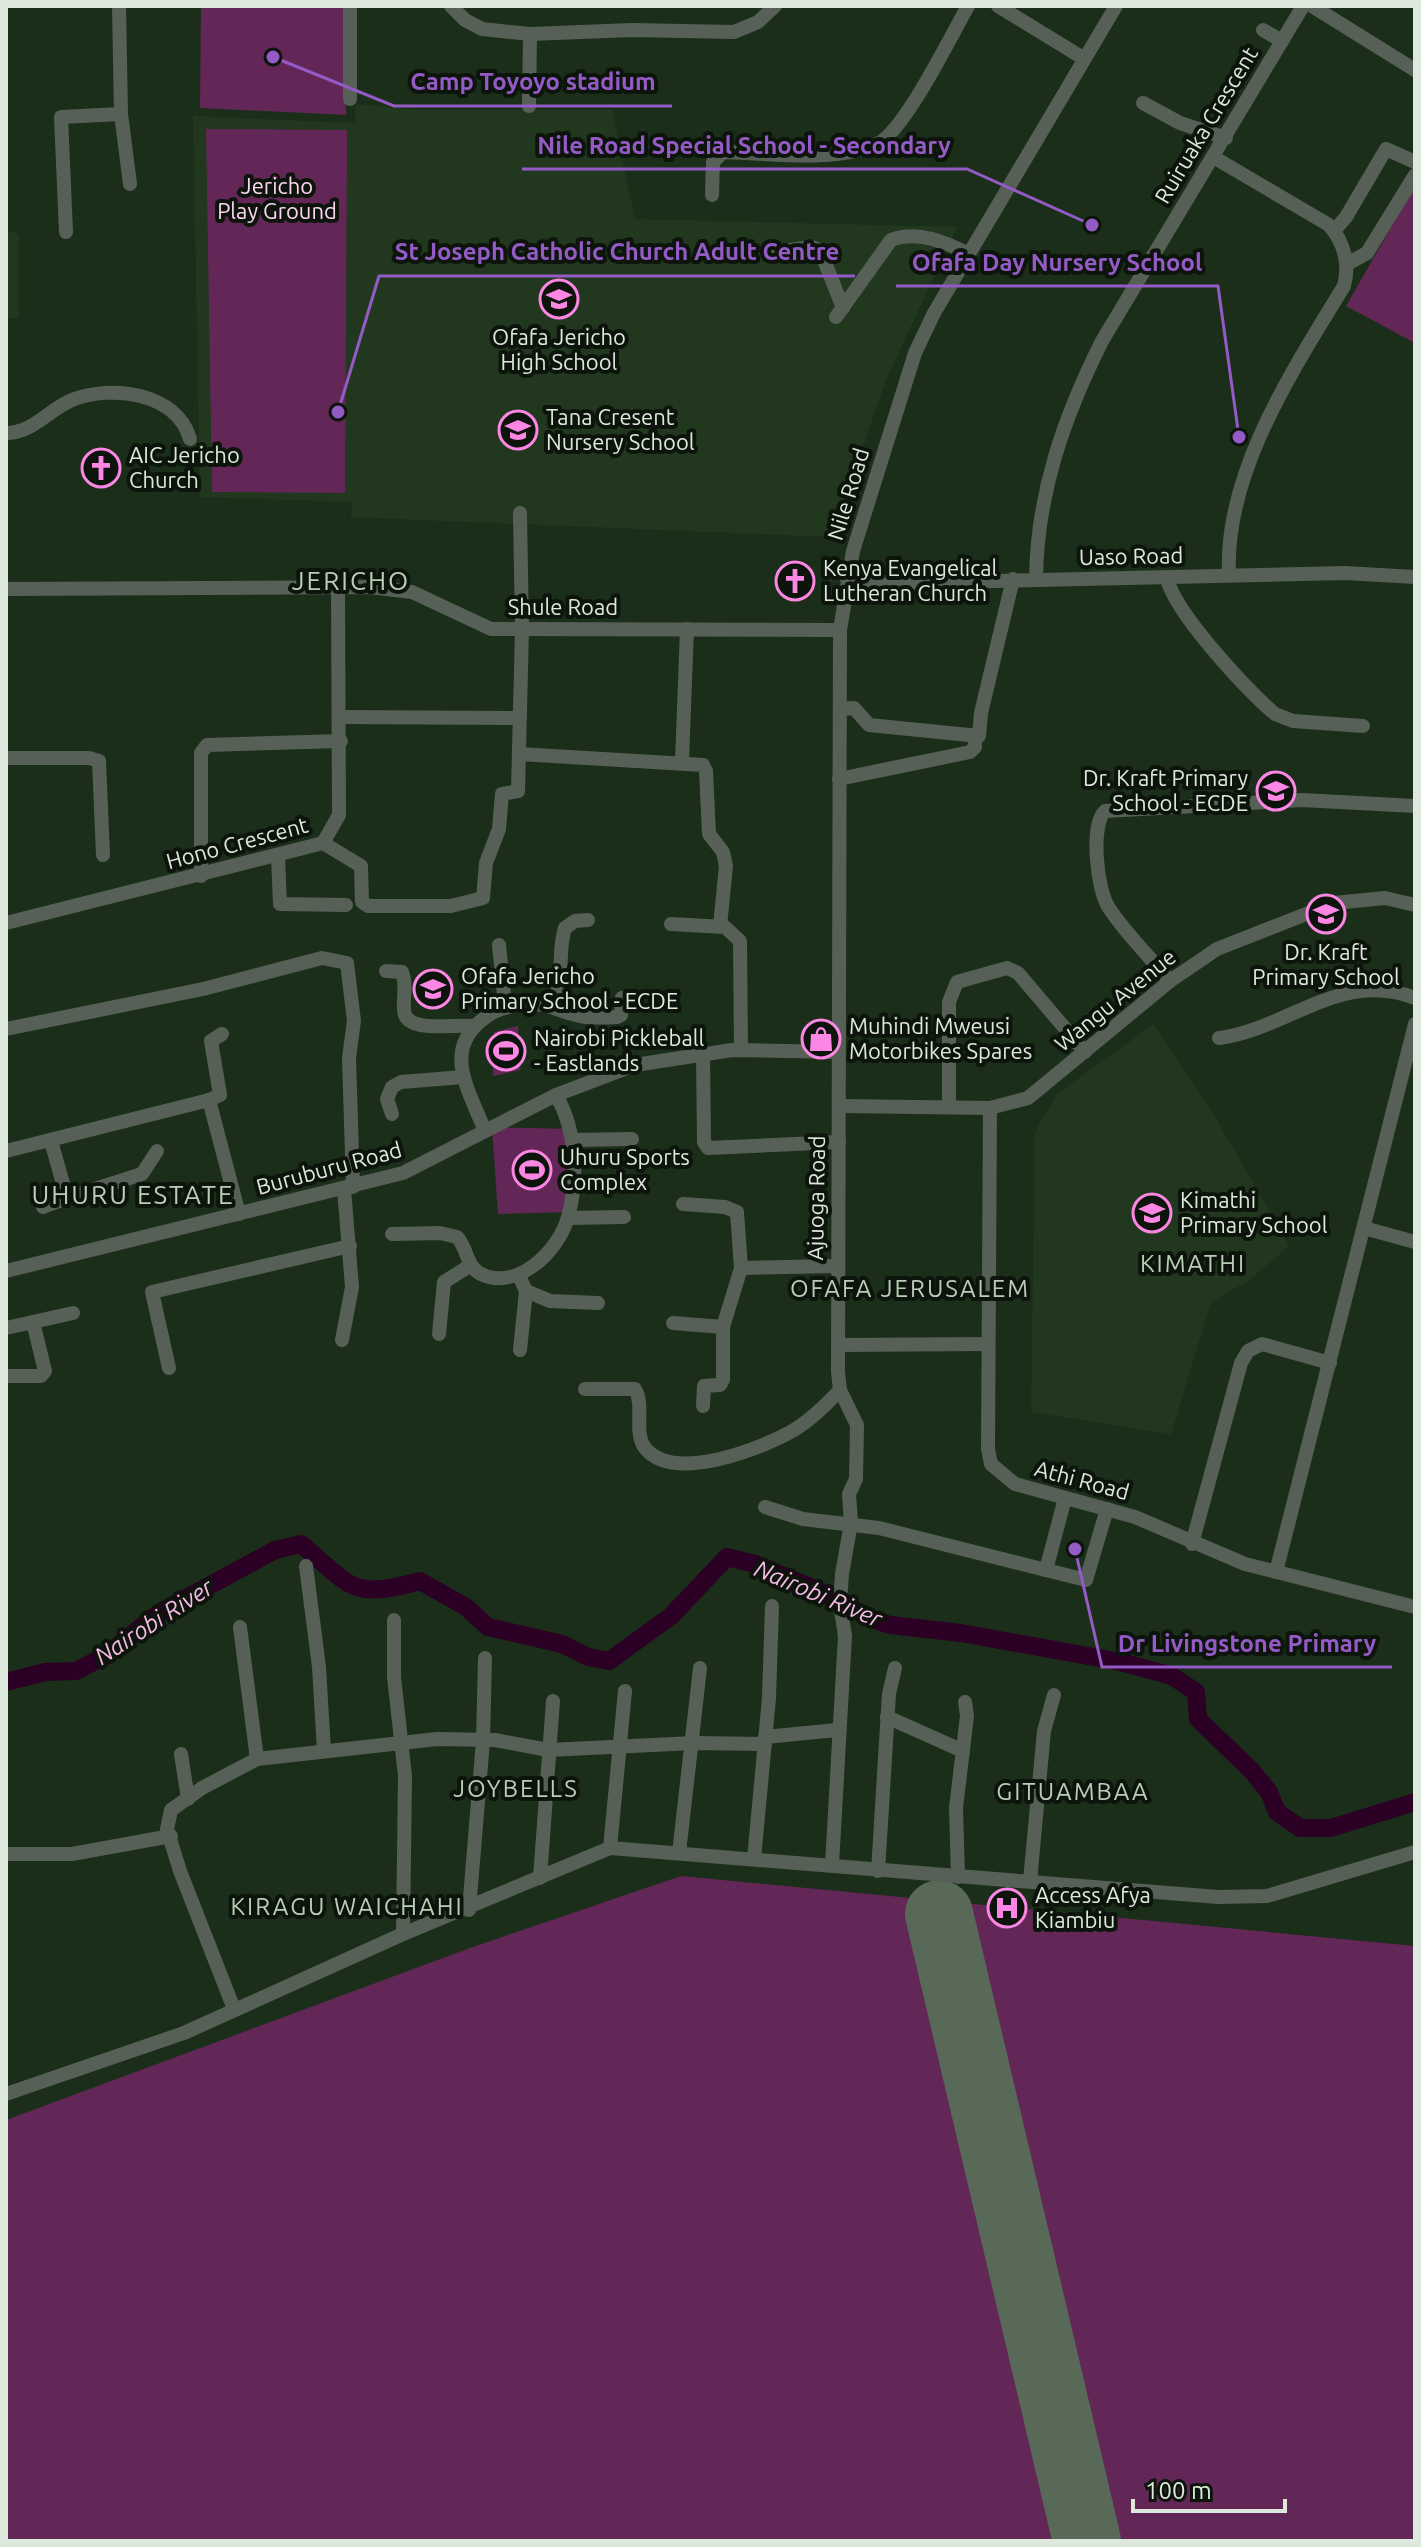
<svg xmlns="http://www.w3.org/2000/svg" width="1421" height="2547" viewBox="0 0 1421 2547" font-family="Ubuntu,sans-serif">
  <rect width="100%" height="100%" fill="#1b2e1a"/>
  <g fill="#21381f">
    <polygon points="356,104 417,110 612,110 635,219 957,227 887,378 830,537 351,517 352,502 200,497 193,116 355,123"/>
    <polygon points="6,230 19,234 19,318 6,318"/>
    <polygon points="1154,1024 1214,1115 1289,1246 1248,1281 1211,1302 1171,1434 1031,1412 1035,1132 1057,1094"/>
  </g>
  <g fill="#622756">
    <polygon points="201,6 345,6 346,115 200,108"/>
    <polygon points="206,129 347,130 345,493 212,492"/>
    <polygon points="1415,186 1415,343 1346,306"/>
    <polygon points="518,1026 520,1070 493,1076 494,1032"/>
    <polygon points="492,1127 570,1129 569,1212 498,1214"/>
    <polygon points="681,1876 1415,1946 1415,2541 6,2541 6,2120 470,1948"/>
  </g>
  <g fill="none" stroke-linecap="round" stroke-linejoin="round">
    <path stroke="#2b0024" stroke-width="18" d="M6 1682 45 1672 76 1671 105 1656 159 1613 275 1550 301 1544C352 1587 351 1600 420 1581L466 1607 488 1627 562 1644 588 1657 609 1661 671 1616 727 1557 755 1564 820 1591 870 1618 890 1625 961 1633 1121 1662 1172 1676 1196 1692 1198 1719 1251 1770 1269 1792 1277 1812 1300 1828H1331L1415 1802"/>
    <polyline stroke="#586958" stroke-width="68" points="939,1914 1087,2541"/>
    <g stroke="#576056" stroke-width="14">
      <polyline points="451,6 465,20 482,29 530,34 632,30 734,32 758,22 775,6"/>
      <polyline points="998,6 1083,58"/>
      <polyline points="1312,6 1415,70"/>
      <polyline points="1263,30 1282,41"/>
      <polyline points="350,99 350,6"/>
      <polyline points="1143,103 1180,123 1226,138"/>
      <polyline points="529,106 530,34"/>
      <polyline points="121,114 130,184"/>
      <path d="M1215 158 1329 225C1344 242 1350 264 1344 286 1293 370 1224 473 1229 575"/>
      <path d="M712 195 713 162 723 152C767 153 837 163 877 144 904 132 951 36 968 6"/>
      <polyline points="1334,231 1346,217 1386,149 1415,162"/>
      <polyline points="66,232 61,117 121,114 119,6"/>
      <polyline points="767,253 812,247 820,250 843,308"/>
      <polyline points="1347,264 1367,253 1415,175"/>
      <path d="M836 317 891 240C918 230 945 242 969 254"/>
      <path d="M6 433C33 433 48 410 72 400 112 384 177 393 190 439"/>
      <path d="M1167 578C1174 612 1246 689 1275 714L1293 721 1363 726"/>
      <polyline points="847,579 902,583 1345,573 1415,577"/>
      <path d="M1036 579C1037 493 1064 417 1102 341L1303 6"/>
      <polyline points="6,589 370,587 412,592 491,629 840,630"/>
      <polyline points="840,709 854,708 869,725 979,736 981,713 1013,579"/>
      <polyline points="340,717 520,718"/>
      <polyline points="519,754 703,765 706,771 709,834 723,852 726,866 720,926"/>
      <polyline points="6,758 89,758 99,761 103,855"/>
      <polyline points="682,761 687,629"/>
      <polyline points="839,779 970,752 975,747 975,736"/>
      <polyline points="323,843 361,866 362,902 368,906 451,906 483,898 486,863 499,829 502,794 518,791 522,629 520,513"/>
      <polyline points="278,857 280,904 346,905"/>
      <polyline points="201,876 201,753 207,745 341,741"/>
      <polyline points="6,923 323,843 339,815 338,589"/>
      <polyline points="671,924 725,927 740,941 741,1050"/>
      <polyline points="499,945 505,1005"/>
      <path d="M386 971 402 972C407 984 403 997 404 1010 405 1034 454 1024 471 1026"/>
      <path d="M1170 981C1150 957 1126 934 1109 908 1097 891 1090 825 1105 811L1302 800 1415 806"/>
      <path d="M550 1007C567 981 556 956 565 928L575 921 588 920"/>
      <polyline points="6,1029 203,989 322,958 347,963 354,1021 349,1058 353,1187"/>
      <path d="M1219 1038C1288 1029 1342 969 1415 998"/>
      <polyline points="703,1052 704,1142 708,1148 839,1142"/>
      <polyline points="209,1100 220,1095 211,1041 222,1034"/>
      <polyline points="840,1106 990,1108 1028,1098 1170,981 1217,949 1334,903 1385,898 1415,905"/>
      <polyline points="949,1107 949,1002 957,982 1007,968 1018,973 1085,1052"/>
      <polyline points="990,1108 988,1449 991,1464 1015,1484 1135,1517 1245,1564 1415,1607"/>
      <polyline points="392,1114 387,1099 392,1087 401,1082 463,1077"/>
      <path d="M485 1131C467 1086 439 1045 492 1013 504 1006 535 1001 551 1007 578 1017 587 1019 617 1017L621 1015 622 998"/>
      <polyline points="572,1140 632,1139"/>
      <polyline points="51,1141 67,1198 142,1174 157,1151"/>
      <polyline points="6,1151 209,1100 239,1214"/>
      <polyline points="683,1204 725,1207 737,1212 741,1268"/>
      <polyline points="43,1207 67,1198"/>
      <polyline points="568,1218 624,1217"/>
      <polyline points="1364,1228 1415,1242"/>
      <path d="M392 1234 440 1233 457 1237C467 1247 466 1265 479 1273 516 1293 559 1251 568 1217 579 1178 576 1129 556 1095"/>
      <polyline points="6,1271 403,1173 556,1095 635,1065 732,1050 838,1052"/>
      <polyline points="519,1276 526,1291 520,1350"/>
      <polyline points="526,1291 550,1301 598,1303"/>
      <polyline points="673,1323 723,1327 741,1268 837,1266"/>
      <polyline points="6,1328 73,1313"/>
      <polyline points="439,1334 444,1282 471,1265"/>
      <polyline points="342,1340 352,1287 344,1189"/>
      <polyline points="839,1345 988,1344"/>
      <polyline points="169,1368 152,1292 350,1246"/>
      <polyline points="6,1376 41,1376 45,1371 33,1322"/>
      <path d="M585 1389H635C645 1406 633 1432 645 1448 674 1484 763 1448 794 1430 812 1419 826 1405 840 1390"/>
      <polyline points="703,1406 704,1386 720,1385 723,1380 723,1327"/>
      <polyline points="765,1507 803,1519 879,1528 1086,1580 1107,1509"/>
      <polyline points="1192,1544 1241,1363 1248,1351 1262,1344 1330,1363"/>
      <polyline points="306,1566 319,1667 324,1751"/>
      <polyline points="1046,1570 1065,1498"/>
      <polyline points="1276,1572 1415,1024"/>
      <polyline points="394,1620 394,1677 405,1776 403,1934"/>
      <polyline points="240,1627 257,1759"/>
      <polyline points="887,1717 963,1751"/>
      <polyline points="765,1737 837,1730"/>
      <polyline points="181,1754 188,1799"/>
      <polyline points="610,1848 625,1691"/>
      <polyline points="679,1853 700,1668"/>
      <polyline points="6,1854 72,1854 171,1836"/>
      <polyline points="754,1859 769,1698 772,1606"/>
      <polyline points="832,1865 845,1636 840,1604 842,1574 851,1523 849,1494 856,1479 857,1425 840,1390 838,1372 840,630 853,551 915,353 934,313 1116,6"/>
      <polyline points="878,1871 889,1694 895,1668"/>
      <polyline points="958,1877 956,1808 967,1716 965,1702"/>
      <polyline points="540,1878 553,1701"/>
      <polyline points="1030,1881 1044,1731 1054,1695"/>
      <polyline points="469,1910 483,1741 485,1658"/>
      <polyline points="234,2009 180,1871 167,1829 171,1810 202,1788 257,1759 437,1739 495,1740 548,1750 694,1743 765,1744"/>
      <polyline points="6,2094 184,2033 403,1934 610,1848 1218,1897 1267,1896 1415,1852"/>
    </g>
  </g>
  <defs>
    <symbol id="school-ring" viewBox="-11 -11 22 22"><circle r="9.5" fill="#0c140b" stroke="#fc86e3" stroke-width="1.5"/><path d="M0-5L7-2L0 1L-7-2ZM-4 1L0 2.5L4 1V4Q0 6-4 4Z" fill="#fc86e3"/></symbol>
    <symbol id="church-ring" viewBox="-11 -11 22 22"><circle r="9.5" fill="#0c140b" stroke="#fc86e3" stroke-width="1.5"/><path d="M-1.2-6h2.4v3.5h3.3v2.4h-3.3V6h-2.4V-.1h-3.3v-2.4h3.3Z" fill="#fc86e3"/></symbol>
    <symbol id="shop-ring" viewBox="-11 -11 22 22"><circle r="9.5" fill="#0c140b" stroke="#fc86e3" stroke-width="1.5"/><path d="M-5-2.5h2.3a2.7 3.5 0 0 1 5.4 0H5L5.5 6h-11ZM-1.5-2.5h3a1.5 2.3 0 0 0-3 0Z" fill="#fc86e3"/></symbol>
    <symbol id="stadium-ring" viewBox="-11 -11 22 22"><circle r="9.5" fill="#0c140b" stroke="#fc86e3" stroke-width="1.5"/><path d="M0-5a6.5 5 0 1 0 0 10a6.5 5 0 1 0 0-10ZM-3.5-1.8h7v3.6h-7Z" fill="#fc86e3"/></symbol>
    <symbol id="hospital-ring" viewBox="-11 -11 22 22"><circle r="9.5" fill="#0c140b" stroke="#fc86e3" stroke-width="1.5"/><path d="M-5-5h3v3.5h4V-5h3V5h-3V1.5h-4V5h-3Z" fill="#fc86e3"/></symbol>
  </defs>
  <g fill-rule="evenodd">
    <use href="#school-ring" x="537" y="277" width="44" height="44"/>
    <use href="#school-ring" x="496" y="408" width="44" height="44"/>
    <use href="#church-ring" x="79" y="446" width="44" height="44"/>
    <use href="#church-ring" x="773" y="559" width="44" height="44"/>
    <use href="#school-ring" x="1254" y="769" width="44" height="44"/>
    <use href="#school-ring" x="1304" y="892" width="44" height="44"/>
    <use href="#school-ring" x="411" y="967" width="44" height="44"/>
    <use href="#shop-ring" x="799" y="1017" width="44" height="44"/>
    <use href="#stadium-ring" x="484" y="1029" width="44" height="44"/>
    <use href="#stadium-ring" x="510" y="1148" width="44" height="44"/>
    <use href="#school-ring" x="1130" y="1191" width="44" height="44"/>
    <use href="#hospital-ring" x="985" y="1886" width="44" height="44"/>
  </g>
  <g text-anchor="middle" stroke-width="8" stroke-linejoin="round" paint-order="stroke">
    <g font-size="22" fill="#dde9dc" stroke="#0c140b">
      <text transform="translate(1206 125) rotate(-59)" y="8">Ruiruaka Crescent</text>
      <text transform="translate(848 494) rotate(-73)" y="8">Nile Road</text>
      <text transform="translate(1131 556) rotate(-1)" y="8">Uaso Road</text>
      <text x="563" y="615">Shule Road</text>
      <text transform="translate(237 843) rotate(-15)" y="8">Hono Crescent</text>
      <text transform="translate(1115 1000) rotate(-39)" y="8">Wangu Avenue</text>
      <text transform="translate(329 1168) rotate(-15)" y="8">Buruburu Road</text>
      <text transform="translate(816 1198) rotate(-89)" y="8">Ajuoga Road</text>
      <text transform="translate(1082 1480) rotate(15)" y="8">Athi Road</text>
    </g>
    <g font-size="22" fill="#fed6f3" stroke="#0c140b">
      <text x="277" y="194">Jericho<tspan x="277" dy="25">Play Ground</tspan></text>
    </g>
    <g font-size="22" fill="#dde9dc" stroke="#0c140b" text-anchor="start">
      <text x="559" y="345" text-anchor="middle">Ofafa Jericho<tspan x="559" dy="25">High School</tspan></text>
      <text x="546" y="425">Tana Cresent<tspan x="546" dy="25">Nursery School</tspan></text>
      <text x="129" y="463">AIC Jericho<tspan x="129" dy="25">Church</tspan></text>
      <text x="823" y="576">Kenya Evangelical<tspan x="823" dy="25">Lutheran Church</tspan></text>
      <text x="1248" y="786" text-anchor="end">Dr. Kraft Primary<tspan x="1248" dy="25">School - ECDE</tspan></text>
      <text x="1326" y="960" text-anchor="middle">Dr. Kraft<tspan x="1326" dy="25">Primary School</tspan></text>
      <text x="461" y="984">Ofafa Jericho<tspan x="461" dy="25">Primary School - ECDE</tspan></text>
      <text x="849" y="1034">Muhindi Mweusi<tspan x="849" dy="25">Motorbikes Spares</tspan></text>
      <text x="534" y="1046">Nairobi Pickleball<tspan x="534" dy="25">- Eastlands</tspan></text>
      <text x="560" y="1165">Uhuru Sports<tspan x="560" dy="25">Complex</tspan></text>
      <text x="1180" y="1208">Kimathi<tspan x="1180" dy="25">Primary School</tspan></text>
      <text x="1035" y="1903">Access Afya<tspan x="1035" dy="25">Kiambiu</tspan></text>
    </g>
    <g font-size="24" letter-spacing="2" fill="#b8cfb5" stroke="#0c140b">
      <text x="1193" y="1272">KIMATHI</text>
      <text x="910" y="1297">OFAFA JERUSALEM</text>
      <text x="516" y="1797">JOYBELLS</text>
      <text x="1073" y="1800">GITUAMBAA</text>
      <text x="347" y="1915">KIRAGU WAICHAHI</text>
    </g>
    <g font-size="24" font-style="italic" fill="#f6bae7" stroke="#0c140b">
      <text transform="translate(818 1594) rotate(23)" y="8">Nairobi River</text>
      <text transform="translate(154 1622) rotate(-33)" y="8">Nairobi River</text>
    </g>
    <g font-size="26" letter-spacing="2" fill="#b8cfb5" stroke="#0c140b">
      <text x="351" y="590">JERICHO</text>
      <text x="133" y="1204">UHURU ESTATE</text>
    </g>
  </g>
  <path fill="none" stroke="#945bc6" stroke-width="3" d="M273 57L394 106H672M1092 225L967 169H522M338 412L379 276H855M1239 437L1218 286H896M1075 1549L1102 1667H1392"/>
  <g fill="#945bc6" stroke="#0c140b" stroke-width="3">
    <circle cx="273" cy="57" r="8"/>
    <circle cx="1092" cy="225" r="8"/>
    <circle cx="338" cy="412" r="8"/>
    <circle cx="1239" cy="437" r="8"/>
    <circle cx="1075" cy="1549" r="8"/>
  </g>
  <g font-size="24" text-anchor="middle" font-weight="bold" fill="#945bc6" stroke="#0c140b" stroke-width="8" stroke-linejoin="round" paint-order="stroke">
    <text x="533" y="90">Camp Toyoyo stadium</text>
    <text x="744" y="154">Nile Road Special School - Secondary</text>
    <text x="617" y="260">St Joseph Catholic Church Adult Centre</text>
    <text x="1057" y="271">Ofafa Day Nursery School</text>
    <text x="1247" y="1652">Dr Livingstone Primary</text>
  </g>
  <rect width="1421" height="2547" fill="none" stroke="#dde9dc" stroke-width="16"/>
  <path d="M1133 2499v12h152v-12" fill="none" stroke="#dde9dc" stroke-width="4"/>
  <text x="1145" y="2499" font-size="24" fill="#dde9dc" stroke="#0c140b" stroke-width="6" paint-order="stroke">100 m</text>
</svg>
